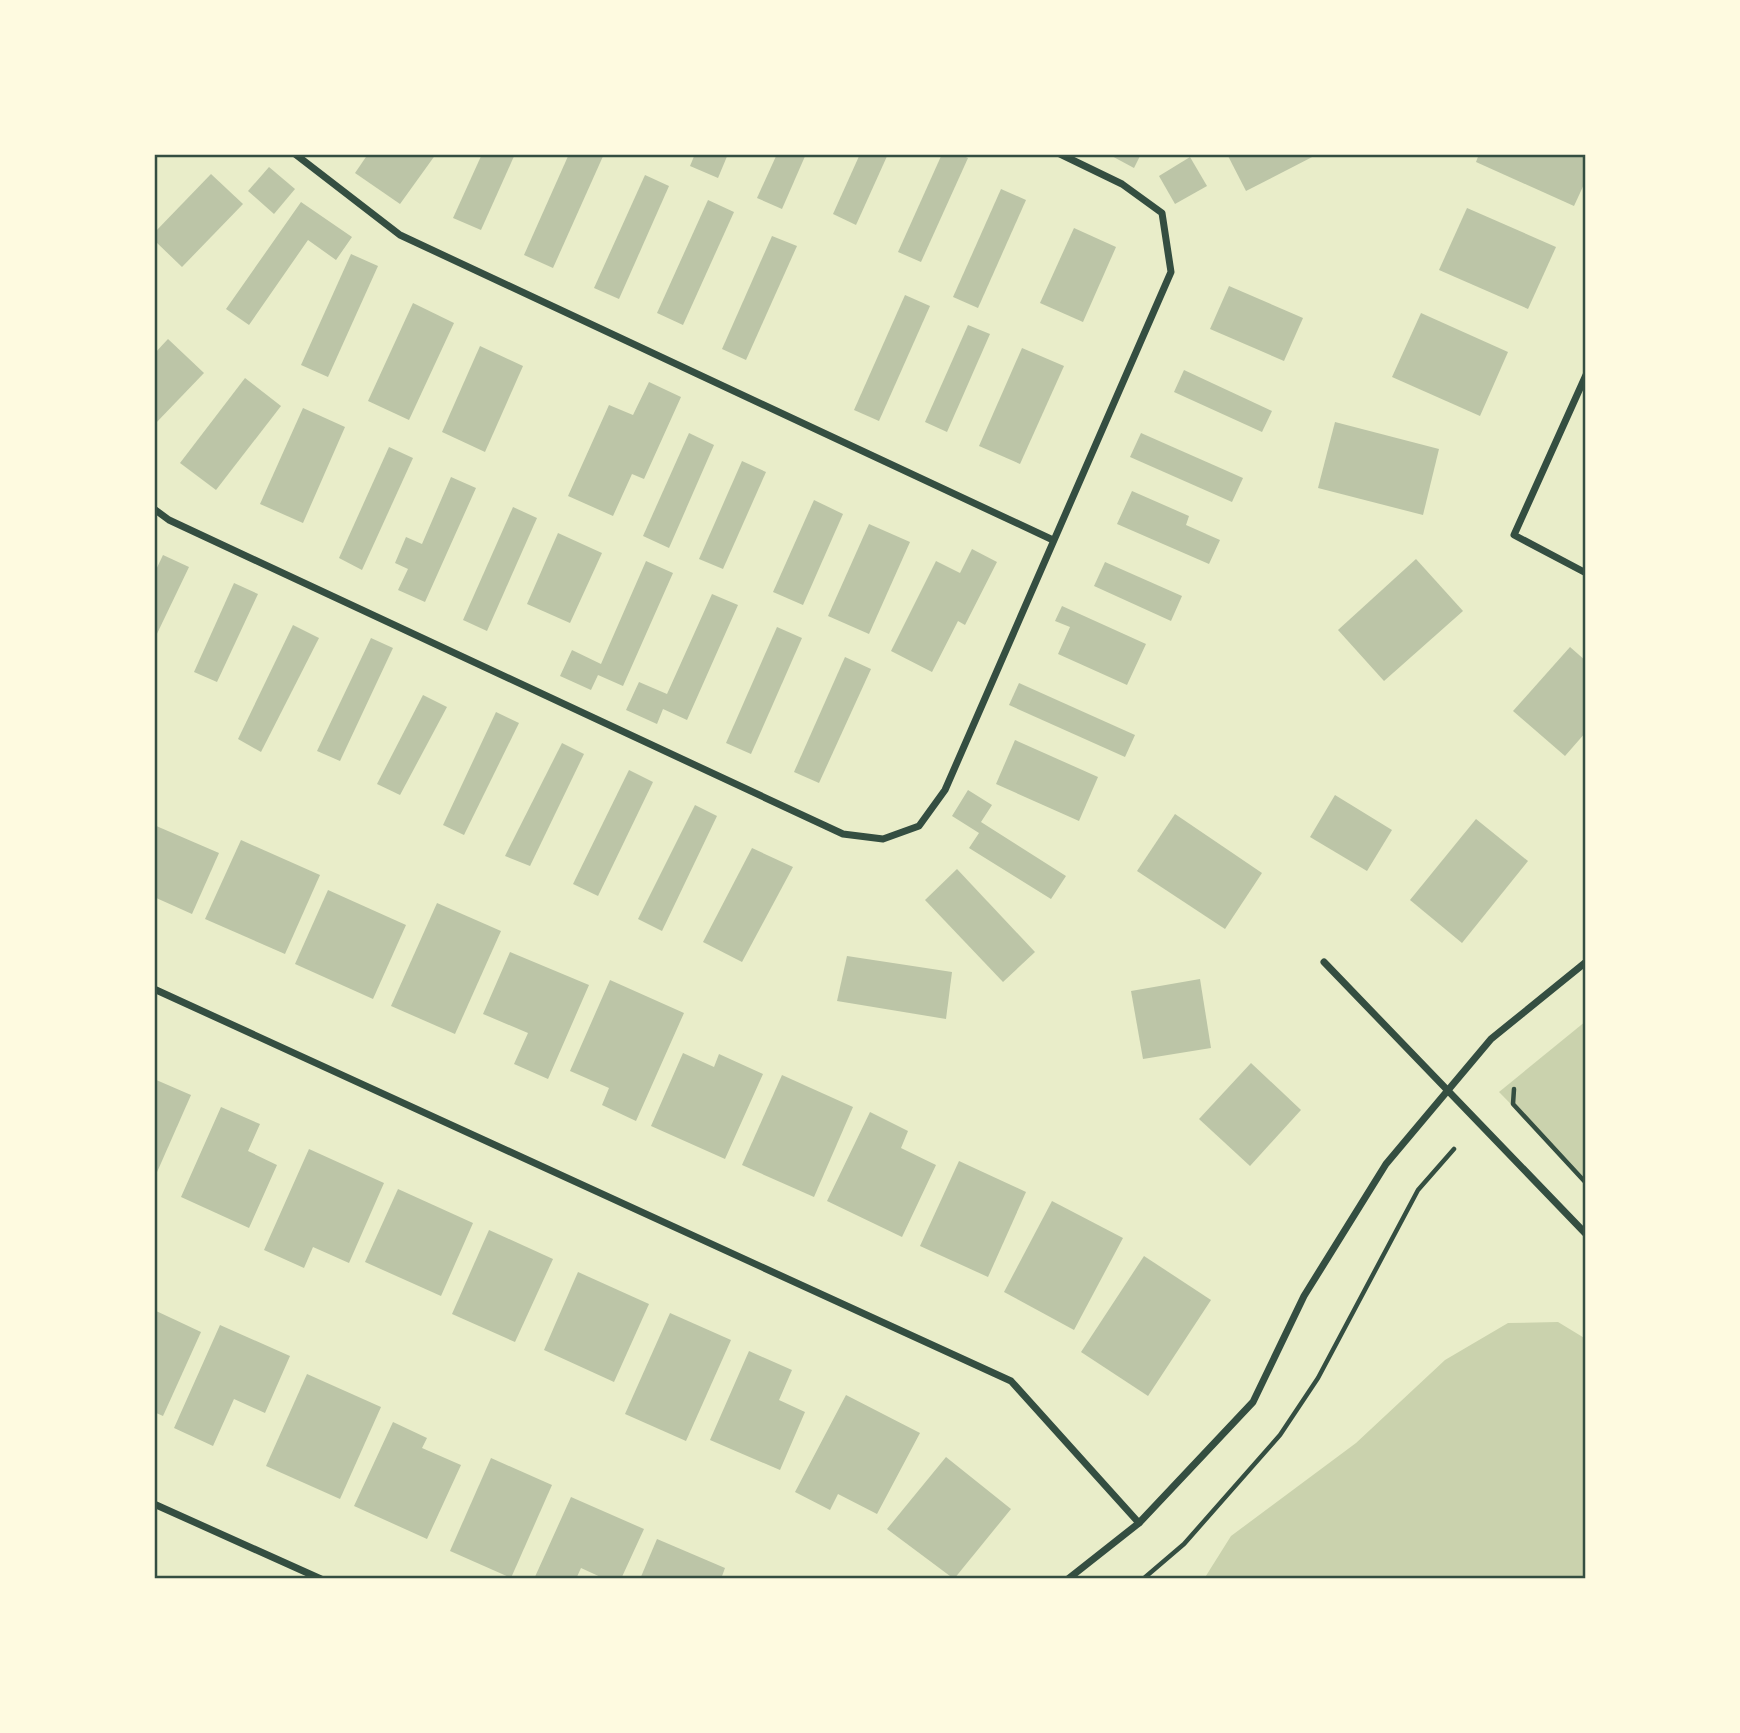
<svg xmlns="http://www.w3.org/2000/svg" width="1740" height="1733" viewBox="0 0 1740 1733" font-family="'Crimson Pro',serif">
  <rect width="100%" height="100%" fill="#e9edc9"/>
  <g fill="#cad2ad">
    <polygon points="1586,1021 1586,1181 1499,1092"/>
    <polygon points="1558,1322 1586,1339 1586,1579 1204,1579 1231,1536 1356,1443 1445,1360 1508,1323"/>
  </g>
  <g fill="#bcc5a7">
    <polygon points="368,154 436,154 400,204 355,173"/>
    <polygon points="482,154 515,154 481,230 453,218"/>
    <polygon points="569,154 604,154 553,268 524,255"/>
    <polygon points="695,154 728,154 718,178 690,166"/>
    <polygon points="777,154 806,154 782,209 757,198"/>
    <polygon points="860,154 888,154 856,225 833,214"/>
    <polygon points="942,154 959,154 968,158 921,262 898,252"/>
    <polygon points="1108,154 1141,154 1134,168"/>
    <polygon points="1227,154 1318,154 1246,191"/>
    <polygon points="1479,154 1586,154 1586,180 1574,206 1476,162"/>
    <polygon points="1190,157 1207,186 1175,204 1159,176"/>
    <polygon points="269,167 295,189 274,214 248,191"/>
    <polygon points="211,174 243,204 182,267 154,240 154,233"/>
    <polygon points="645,175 669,186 619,299 594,288"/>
    <polygon points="1001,189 1026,200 978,308 953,297"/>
    <polygon points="708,200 734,212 683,325 657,313"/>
    <polygon points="301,202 352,237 336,260 308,240 249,325 226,309"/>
    <polygon points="1467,208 1556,247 1528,309 1439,270"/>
    <polygon points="1074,228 1116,247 1083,322 1040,303"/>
    <polygon points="772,236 797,246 746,360 722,349"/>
    <polygon points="351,254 378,266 328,377 301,365"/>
    <polygon points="1229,286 1303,318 1284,361 1210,329"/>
    <polygon points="905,295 930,306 879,421 854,410"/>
    <polygon points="413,303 454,323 409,420 368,401"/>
    <polygon points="1421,313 1508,352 1480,416 1392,377"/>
    <polygon points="968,325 990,334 947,432 925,422"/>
    <polygon points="168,339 204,373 154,425 154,354"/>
    <polygon points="480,346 523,366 485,452 442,432"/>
    <polygon points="1022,348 1064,366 1020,464 979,446"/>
    <polygon points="1184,370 1272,411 1262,432 1174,392"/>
    <polygon points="245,378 281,406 216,490 180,463"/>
    <polygon points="649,382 681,397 644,479 632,474 613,516 568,496 609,405 633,415"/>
    <polygon points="303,408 345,427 303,523 260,504"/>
    <polygon points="1335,422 1439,449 1423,515 1318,488"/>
    <polygon points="689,433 714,445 669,548 643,536"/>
    <polygon points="1141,433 1243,478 1232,502 1130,457"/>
    <polygon points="389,447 413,458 362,570 339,558"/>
    <polygon points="742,461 766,472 723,569 699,559"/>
    <polygon points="451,477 476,488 425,602 398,590 408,569 395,563 406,537 422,544"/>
    <polygon points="1132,491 1189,516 1186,525 1220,540 1209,564 1117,524"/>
    <polygon points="814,500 843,514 803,605 773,592"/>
    <polygon points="513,507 537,518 487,631 463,620"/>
    <polygon points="869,524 910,542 869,634 828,616"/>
    <polygon points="558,533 602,553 570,623 527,604"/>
    <polygon points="972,549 997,562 965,625 958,621 932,672 891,651 936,561 960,573"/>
    <polygon points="163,555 189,567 154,640 154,574"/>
    <polygon points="1416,559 1463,611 1384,681 1338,630"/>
    <polygon points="646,561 673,573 623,686 598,675 591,690 560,676 572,650 601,664"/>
    <polygon points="1105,562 1182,596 1171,621 1094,586"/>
    <polygon points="234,583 258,594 217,682 194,672"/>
    <polygon points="712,594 738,605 687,720 663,709 657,724 626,710 639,682 667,694"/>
    <polygon points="1062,606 1146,644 1127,685 1058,654 1070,627 1055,621"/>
    <polygon points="293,625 319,638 261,752 238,739"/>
    <polygon points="777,627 802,638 751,754 726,743"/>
    <polygon points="371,638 393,648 340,761 317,751"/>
    <polygon points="1570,647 1586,661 1586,732 1565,756 1513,711"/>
    <polygon points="845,657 871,669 819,783 794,772"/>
    <polygon points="1019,683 1135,735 1125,757 1009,705"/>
    <polygon points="423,695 447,707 400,795 377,784"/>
    <polygon points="496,712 519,723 464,835 443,825"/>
    <polygon points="1015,740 1098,777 1079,821 996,784"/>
    <polygon points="562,743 584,754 530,866 505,856"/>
    <polygon points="629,770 653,782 598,896 573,884"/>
    <polygon points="968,790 992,805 981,822 1066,876 1051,899 969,848 979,833 952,816"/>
    <polygon points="1335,795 1392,830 1367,871 1310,837"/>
    <polygon points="695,805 717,816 662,931 638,919"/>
    <polygon points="1175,814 1262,873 1225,929 1137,871"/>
    <polygon points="1476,819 1528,861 1462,943 1410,900"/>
    <polygon points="154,825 219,853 192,914 154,897"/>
    <polygon points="241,840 320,875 285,954 205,919"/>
    <polygon points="752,848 793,867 742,962 703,942"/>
    <polygon points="957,869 1035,952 1003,982 925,900"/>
    <polygon points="328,890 406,925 373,999 295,964"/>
    <polygon points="437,903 501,931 455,1034 391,1006"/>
    <polygon points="510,952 589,985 548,1079 514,1064 528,1033 483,1014"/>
    <polygon points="847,956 952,972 946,1019 837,1001"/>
    <polygon points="1200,979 1211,1048 1143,1059 1131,991"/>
    <polygon points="610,980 684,1013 636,1121 602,1105 609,1088 570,1071"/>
    <polygon points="683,1053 714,1067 719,1054 763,1074 725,1159 651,1126"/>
    <polygon points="1251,1063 1301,1110 1250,1166 1199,1119"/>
    <polygon points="782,1075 853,1107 814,1197 742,1165"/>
    <polygon points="154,1079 191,1095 154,1179"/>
    <polygon points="221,1107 260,1124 248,1151 277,1165 249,1228 181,1197"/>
    <polygon points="870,1112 908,1131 901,1148 936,1165 902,1237 827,1201"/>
    <polygon points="309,1149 384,1183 349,1263 313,1247 304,1268 264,1250"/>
    <polygon points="959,1161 1026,1192 988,1277 920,1246"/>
    <polygon points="398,1189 473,1223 441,1296 365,1262"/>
    <polygon points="1052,1201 1123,1238 1074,1330 1004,1292"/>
    <polygon points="489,1230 553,1259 515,1342 452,1314"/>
    <polygon points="1144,1256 1211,1300 1148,1396 1081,1352"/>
    <polygon points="578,1272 649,1304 614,1382 544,1350"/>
    <polygon points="154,1310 201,1332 163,1416 154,1412"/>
    <polygon points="670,1313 731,1340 686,1441 625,1414"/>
    <polygon points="220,1325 290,1356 265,1413 234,1399 213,1446 174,1428"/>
    <polygon points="749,1351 792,1370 779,1400 805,1412 780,1470 710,1440"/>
    <polygon points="307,1374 381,1407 340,1499 266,1466"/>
    <polygon points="846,1395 920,1433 877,1514 838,1494 830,1510 795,1492"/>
    <polygon points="393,1422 427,1438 422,1448 461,1465 427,1539 354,1506"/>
    <polygon points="946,1457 1011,1509 954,1579 887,1529"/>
    <polygon points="491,1458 552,1485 511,1578 450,1551"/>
    <polygon points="571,1497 644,1529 621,1579 605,1579 581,1568 576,1579 534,1579"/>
    <polygon points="657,1539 725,1568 721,1579 640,1579"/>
  </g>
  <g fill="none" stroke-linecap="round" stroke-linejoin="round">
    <g stroke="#344e41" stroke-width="4.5">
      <polyline points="1514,1089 1513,1104 1586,1183"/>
      <polyline points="1143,1579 1184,1544 1280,1435 1318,1378 1418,1190 1454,1149"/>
    </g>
    <g stroke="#344e41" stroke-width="7">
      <polyline points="295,154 400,235 1053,540"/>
      <polyline points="1586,375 1514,535 1586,573"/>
      <polyline points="154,509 169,520 843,834 883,839 919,826 945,790 1171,272 1162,213 1122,184 1060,154"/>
      <polyline points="1324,962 1586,1234"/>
      <polyline points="154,989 1011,1381 1139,1523"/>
      <polyline points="154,1504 321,1579"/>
      <polyline points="1068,1579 1139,1523 1253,1402 1304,1296 1386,1164 1491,1039 1586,962"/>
    </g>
  </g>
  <rect width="1740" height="1733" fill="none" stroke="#fefae0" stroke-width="312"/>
  <rect x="156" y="156" width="1428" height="1421" fill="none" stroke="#344e41" stroke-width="2.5"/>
</svg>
